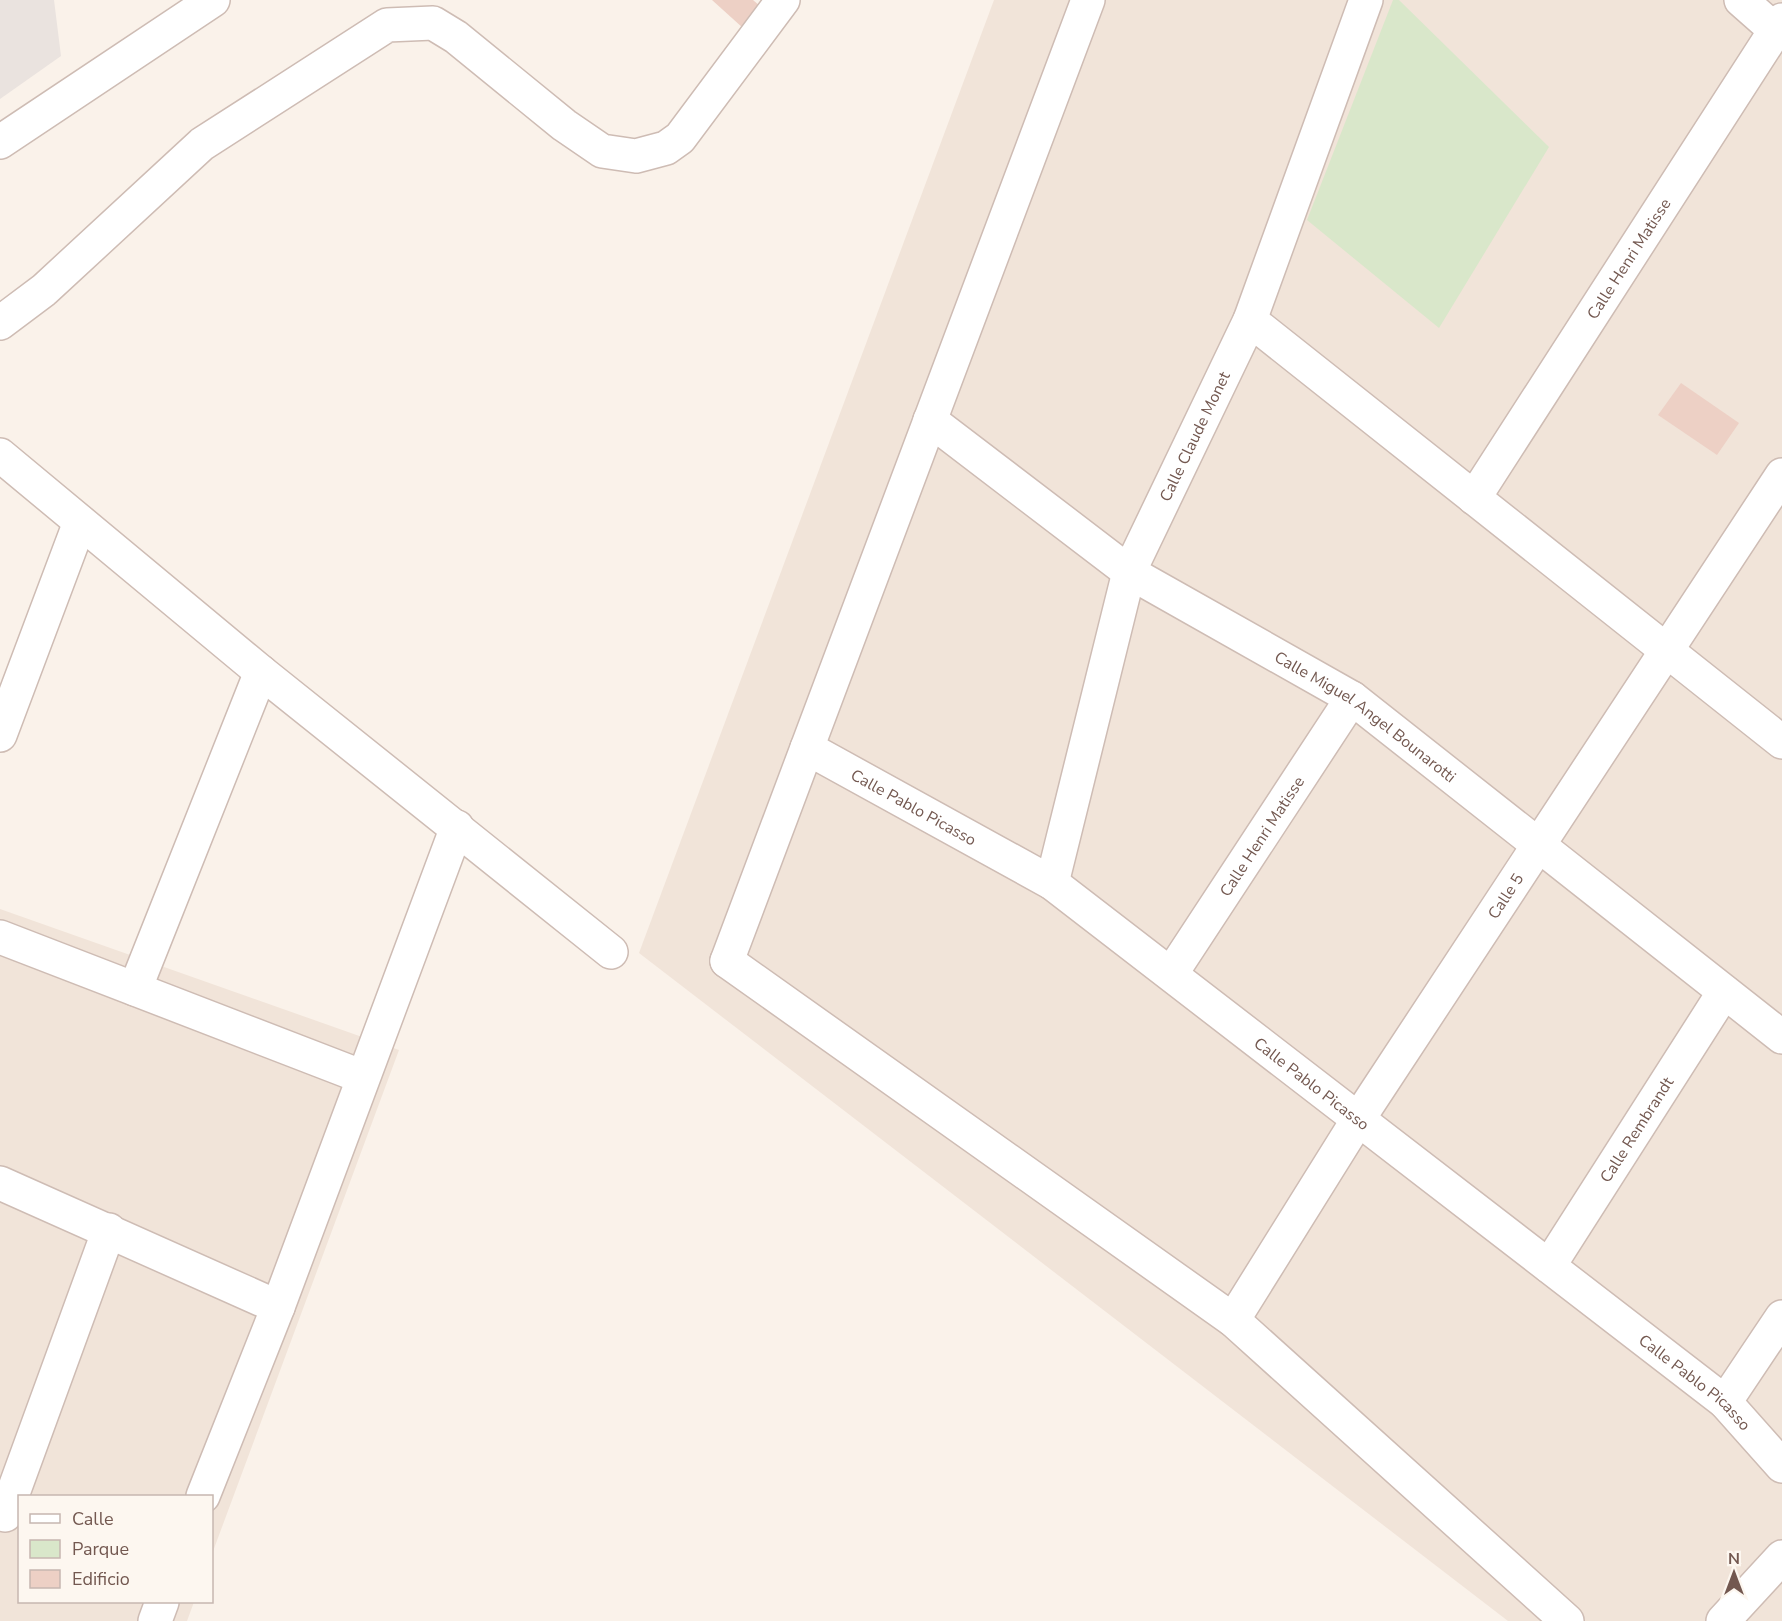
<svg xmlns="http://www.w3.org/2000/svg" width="1782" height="1621" viewBox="0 0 1782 1621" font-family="'Nunito Sans',sans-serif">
  <rect width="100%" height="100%" fill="#faf2ea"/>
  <g fill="#f1e4d9">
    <polygon points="994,0 1782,0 1782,1621 1508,1621 639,953"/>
    <polygon points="0,909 399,1050 212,1554 212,1496 20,1496 20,1602 194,1602 187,1621 0,1621"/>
  </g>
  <polygon fill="#eae3df" points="0,0 54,0 61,56 0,99"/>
  <polygon fill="#d9e7ca" points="1393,0 1399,0 1549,147 1439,328 1307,220"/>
  <g fill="#edd0c5">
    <polygon points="712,0 753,0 761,7 743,28"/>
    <polygon points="1681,383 1739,423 1717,455 1658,415"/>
  </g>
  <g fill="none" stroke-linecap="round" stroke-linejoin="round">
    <defs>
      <g id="minor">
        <polyline points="1741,0 1775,30"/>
        <polyline points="0,142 213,0"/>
        <polyline points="1250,320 1782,742"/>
        <polyline points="0,323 44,290 202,144 387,25 433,23 456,37 564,125 602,151 636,156 666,148 680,138 783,0"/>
        <path id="s1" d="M930 420 1129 572 1352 698 1782 1037"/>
        <polyline points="0,455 261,672 611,952"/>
        <path id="s2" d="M1474 498 1782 20"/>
        <polyline points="0,735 80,522"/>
        <path id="s3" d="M807 748 1052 883 1725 1402 1782 1466"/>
        <path id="s4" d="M1052 883 1129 572 1250 320 1366 0"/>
        <polyline points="0,937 363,1077"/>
        <polyline points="727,961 1233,1320 1567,1621"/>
        <path id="s5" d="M1171 974 1352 698"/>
        <polyline points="135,989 261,672"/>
        <polyline points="0,1183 278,1307"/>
        <path id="s6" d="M1549 1266 1724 992"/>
        <path id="s7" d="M1233 1320 1359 1118 1782 475"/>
        <polyline points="1725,1402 1782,1317"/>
        <polyline points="203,1496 278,1307 457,827"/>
        <polyline points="5,1515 109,1230"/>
        <polyline points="155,1621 162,1602"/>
        <polyline points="1723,1621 1782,1557"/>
      </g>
      <polyline id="tertiary" points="727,961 1088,0"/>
    </defs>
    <use href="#minor" stroke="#cebcb4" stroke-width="36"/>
    <use href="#tertiary" stroke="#cebcb4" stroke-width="36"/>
    <use href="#minor" stroke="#fff" stroke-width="33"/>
    <use href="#tertiary" stroke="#fff" stroke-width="33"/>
  </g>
  <g text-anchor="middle" stroke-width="6" stroke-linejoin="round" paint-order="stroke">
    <g font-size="16" fill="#735850" stroke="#fdf7f0">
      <text dy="6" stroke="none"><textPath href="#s2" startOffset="285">Calle Henri Matisse</textPath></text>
      <text dy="6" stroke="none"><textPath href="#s4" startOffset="471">Calle Claude Monet</textPath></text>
      <text dy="6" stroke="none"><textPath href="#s1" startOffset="528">Calle Miguel Angel Bounarotti</textPath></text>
      <text dy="6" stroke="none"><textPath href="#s3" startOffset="122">Calle Pablo Picasso</textPath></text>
      <text dy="6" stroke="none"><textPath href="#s5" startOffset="165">Calle Henri Matisse</textPath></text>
      <text dy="6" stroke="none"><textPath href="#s7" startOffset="504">Calle 5</textPath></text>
      <text dy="6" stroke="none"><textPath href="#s3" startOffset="608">Calle Pablo Picasso</textPath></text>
      <text dy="6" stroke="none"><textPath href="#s6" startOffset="162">Calle Rembrandt</textPath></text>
      <text dy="6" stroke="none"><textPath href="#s3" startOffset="1094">Calle Pablo Picasso</textPath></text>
    </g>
  </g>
  <rect x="18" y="1495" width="195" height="108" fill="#fdf7f0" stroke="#c6b7b0" stroke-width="1.5"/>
  <rect x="30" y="1514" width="30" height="9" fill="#ffffff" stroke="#c6b7b0" stroke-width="1.5"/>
  <text x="72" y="1525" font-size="18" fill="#735850">Calle</text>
  <rect x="30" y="1540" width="30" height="18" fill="#d9e7ca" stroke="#c6b7b0" stroke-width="1.5"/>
  <text x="72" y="1555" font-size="18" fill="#735850">Parque</text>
  <rect x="30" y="1570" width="30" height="18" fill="#edd0c5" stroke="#c6b7b0" stroke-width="1.5"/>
  <text x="72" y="1585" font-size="18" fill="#735850">Edificio</text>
  <g transform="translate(1734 1573)" stroke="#fdf7f0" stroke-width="4.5" paint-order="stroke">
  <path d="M0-4.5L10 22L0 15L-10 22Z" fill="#735850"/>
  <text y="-9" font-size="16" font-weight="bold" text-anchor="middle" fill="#735850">N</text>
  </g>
</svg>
